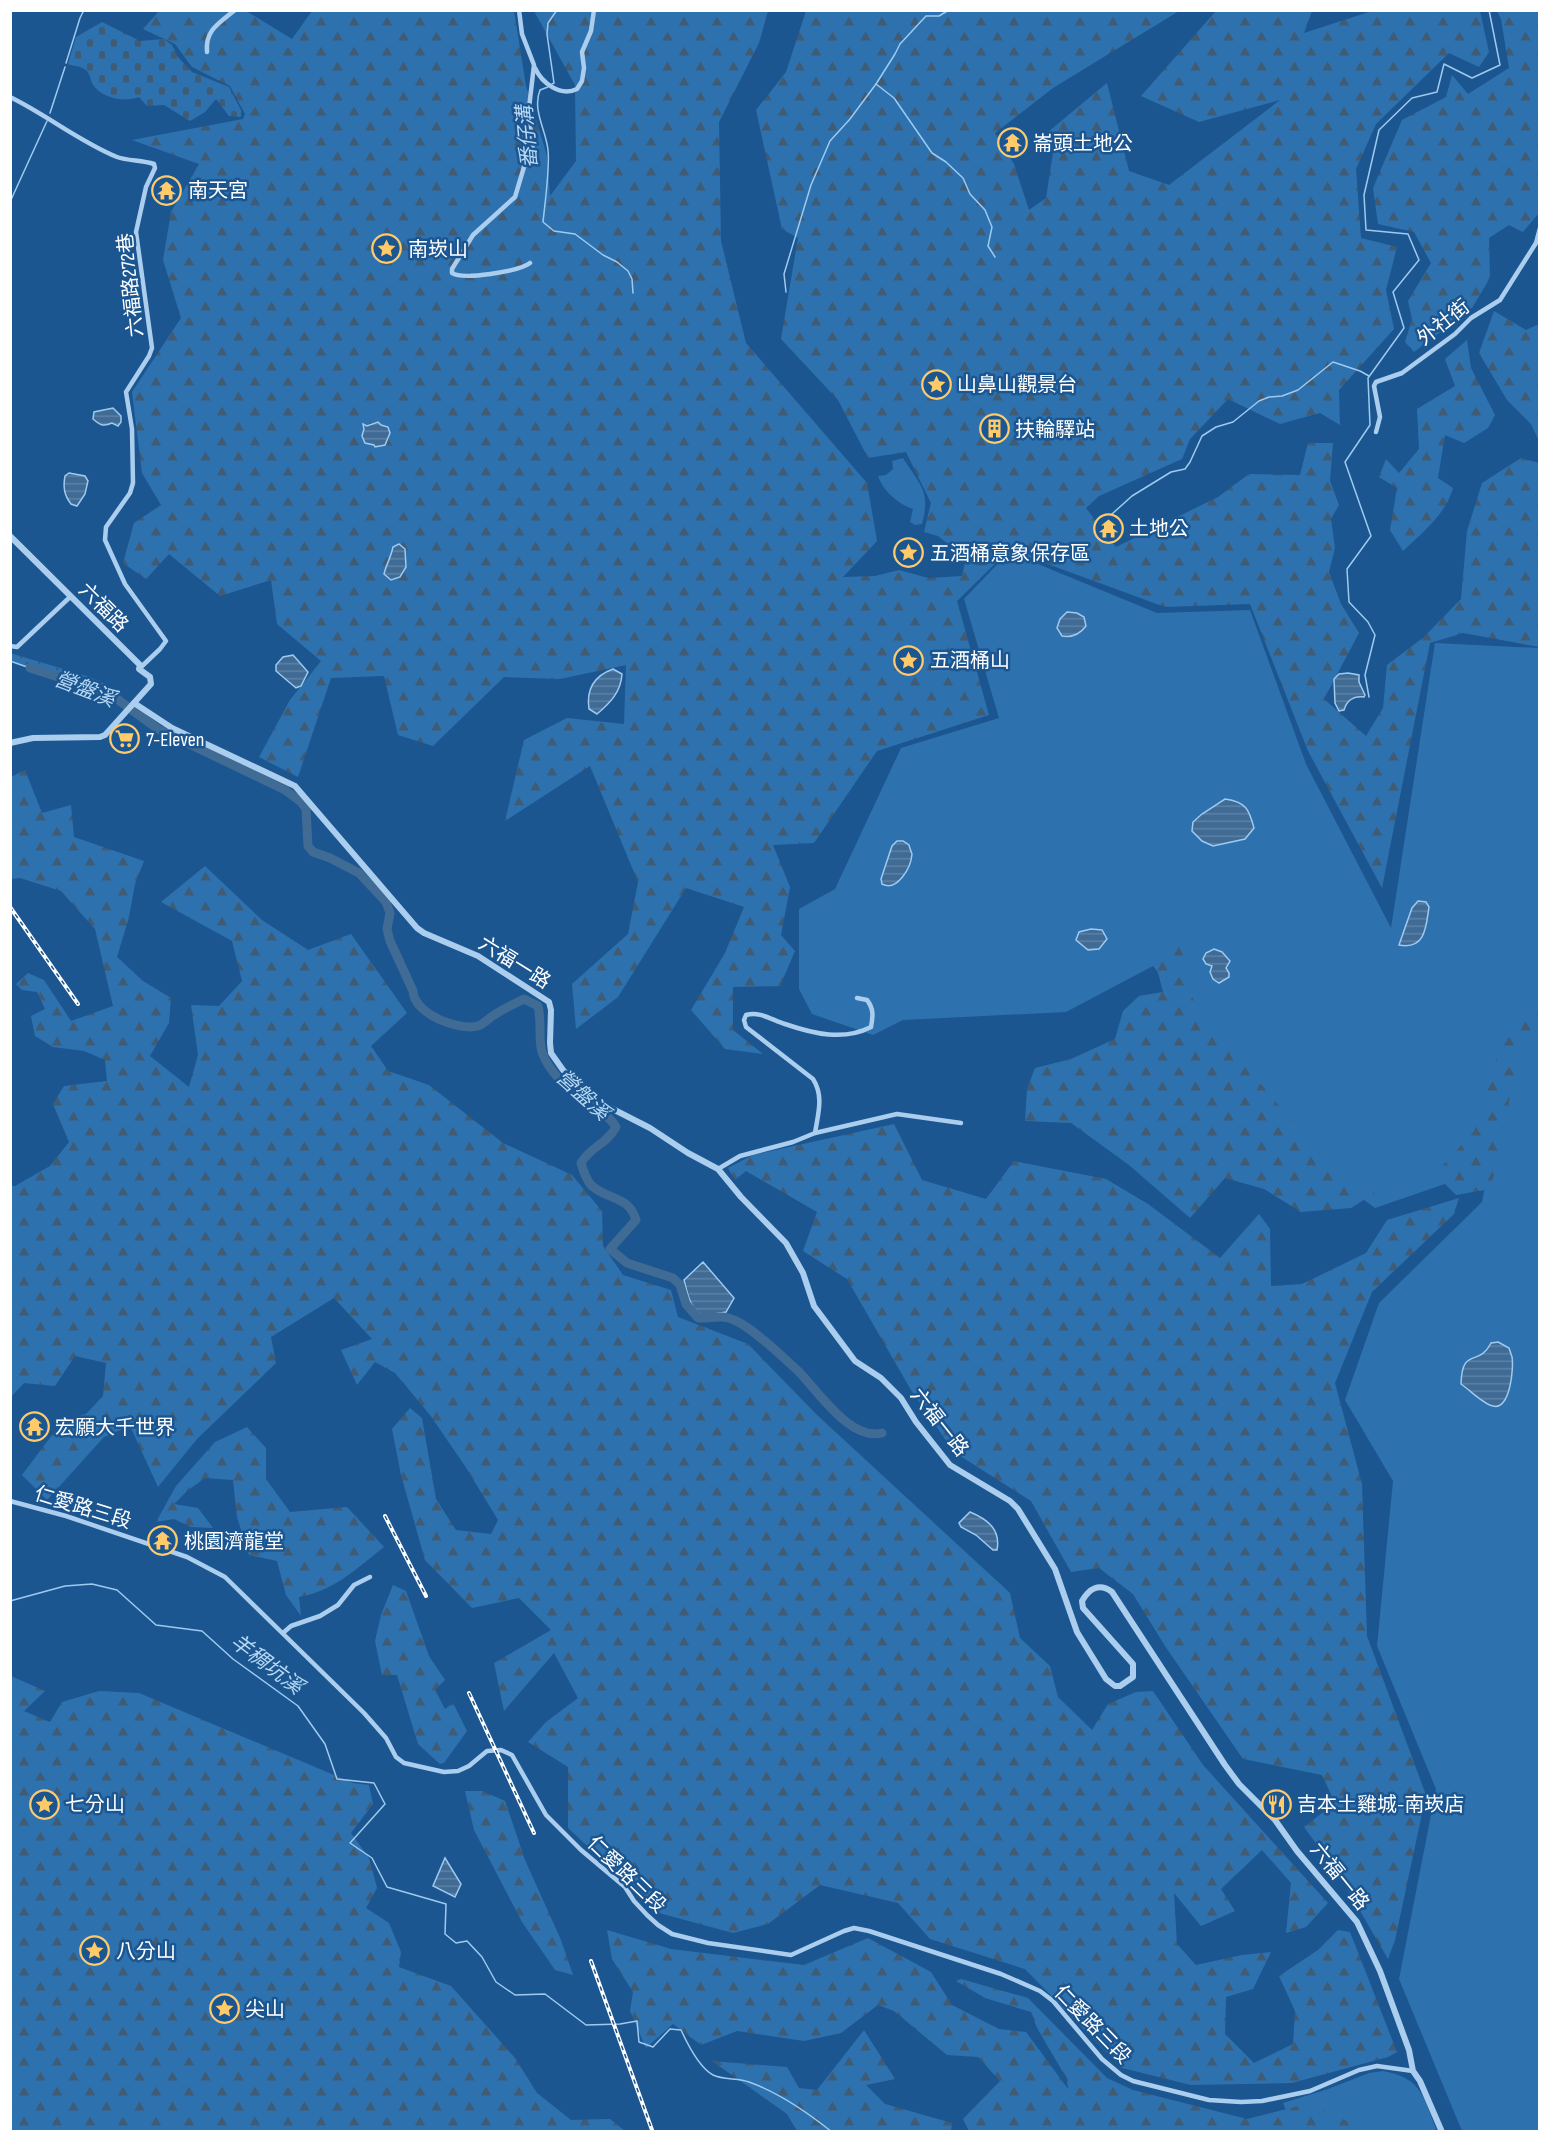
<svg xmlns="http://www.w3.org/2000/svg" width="1550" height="2142" viewBox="0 0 1550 2142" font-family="'Sofia Sans Condensed','Noto Sans TC',sans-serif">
  <defs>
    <pattern id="forest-firs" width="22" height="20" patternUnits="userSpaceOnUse" patternTransform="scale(1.5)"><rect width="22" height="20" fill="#2e71af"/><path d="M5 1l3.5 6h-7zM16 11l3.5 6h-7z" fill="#405b74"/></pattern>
    <pattern id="cemetery-stones" width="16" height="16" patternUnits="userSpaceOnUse" patternTransform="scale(1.5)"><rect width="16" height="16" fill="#2e71af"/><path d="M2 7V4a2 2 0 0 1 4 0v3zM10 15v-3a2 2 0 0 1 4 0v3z" fill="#405b74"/></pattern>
    <pattern id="park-dots" width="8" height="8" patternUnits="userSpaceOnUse" patternTransform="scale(1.5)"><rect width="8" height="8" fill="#2e71af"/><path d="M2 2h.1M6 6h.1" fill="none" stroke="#405b74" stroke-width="1.8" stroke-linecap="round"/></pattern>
    <pattern id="water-rules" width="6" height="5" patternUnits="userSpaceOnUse" patternTransform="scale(1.5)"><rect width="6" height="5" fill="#406b95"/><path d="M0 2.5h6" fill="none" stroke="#5d81a5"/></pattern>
  </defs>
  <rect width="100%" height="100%" fill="#1b5691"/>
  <g fill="#2e71af">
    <path d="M903 458C920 485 931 491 922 524L915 525 910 522 913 509C898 504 883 491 878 476L886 475 893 469 892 461Z"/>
    <polygon points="1009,552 1157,613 1250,610 1306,764 1391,928 1435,643 1539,648 1539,1014 1505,1058 1465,1177 1375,1208 1308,1158 1153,966 1066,1012 903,1020 873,1035 812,1014 799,989 799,909 835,889 901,748 999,718 964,599"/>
    <polygon points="1539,1026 1539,2131 1462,2131 1399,1979 1436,1789 1377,1646 1393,1481 1345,1400 1379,1303 1482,1202 1509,1062"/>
    <path d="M1383 2071C1423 2078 1423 2098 1437 2131H1295L1283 2103 1328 2089 1369 2073Z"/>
  </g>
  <g fill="url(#forest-firs)">
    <polygon points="159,11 246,11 292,39 312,11 514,11 526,86 547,156 550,196 576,161 575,85 534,11 768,11 759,43 719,122 721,241 746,343 867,483 877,541 843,577 875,576 899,570 928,578 962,576 966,558 938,536 924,532 931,503 906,452 868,458 838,400 781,339 798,238 782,229 756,110 786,72 806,11 1179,11 1053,88 995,133 1014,164 1029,210 1046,198 1053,153 1048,132 1107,83 1129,171 1169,185 1280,100 1199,122 1141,96 1216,11 1312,11 1304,33 1372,11 1480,11 1489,52 1479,67 1449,53 1376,124 1356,169 1361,238 1397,247 1386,290 1394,329 1339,390 1340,425 1320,413 1280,424 1228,399 1190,439 1182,459 1099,496 1086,508 1116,547 1218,497 1249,474 1300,475 1308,443 1333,443 1330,481 1339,505 1331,519 1335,548 1329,572 1341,604 1359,633 1324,699 1366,736 1383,708 1387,665 1424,637 1461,599 1467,531 1482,483 1521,458 1539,463 1539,647 1463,633 1430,643 1382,888 1308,751 1250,604 1165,607 1009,550 957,601 989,715 877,751 814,843 773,845 790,887 781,935 795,951 780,986 733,987 733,1030 763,1054 725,1049 691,1010 725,953 744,907 686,888 618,997 576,1029 572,984 628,934 638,882 590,766 505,821 524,740 567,718 624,724 626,665 560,679 504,677 433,746 398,735 384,676 331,678 298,777 259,757 290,700 321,661 277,624 271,580 220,596 169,554 146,579 123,563 134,523 161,505 142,473 132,392 181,318 163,260 171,212 199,164 132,140 243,119 245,114 230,86 192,67 175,44 143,29"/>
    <polygon points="1497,11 1539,11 1539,213 1523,232 1509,225 1489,238 1490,278 1472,308 1414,352 1405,342 1412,319 1408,301 1431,263 1414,232 1378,224 1373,188 1402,120 1446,97 1452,75 1468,94 1509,68 1501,19"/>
    <polygon points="1494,311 1526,330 1539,324 1539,441 1531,424 1507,400 1479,353"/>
    <path d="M1467 340 1471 368 1495 415 1488 428 1464 443 1445 435 1438 478 1453 488C1446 514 1422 533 1403 551L1390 530 1397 488 1379 477 1386 459 1399 473 1419 449 1417 409 1455 386 1445 359Z"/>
    <polygon points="25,770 42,813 71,805 74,837 144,861 135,884 129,917 117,957 143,981 171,998 169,1023 150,1056 189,1087 198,1055 191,1005 219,1006 242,981 232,941 161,902 205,866 262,920 308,950 351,934 407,1013 371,1046 388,1071 429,1085 503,1143 572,1175 602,1211 603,1246 623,1275 671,1290 678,1317 748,1344 817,1415 1010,1593 1020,1638 1050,1666 1058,1697 1092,1730 1108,1704 1136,1692 1153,1691 1203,1765 1328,1903 1306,1927 1286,1933 1291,1883 1262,1850 1221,1889 1235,1911 1201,1926 1174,1893 1177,1944 1196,1965 1242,1955 1271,1952 1253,1989 1226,1997 1225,2034 1254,2063 1293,2044 1295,2011 1279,1976 1318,1950 1338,1930 1350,1932 1397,2052 1388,2057 1292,2083 1191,2085 1122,2068 1025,1969 930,1939 898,1903 820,1885 768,1924 733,1933 659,1913 568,1828 568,1767 528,1742 546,1722 578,1698 554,1653 504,1711 494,1663 551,1630 519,1598 472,1608 425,1560 401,1475 392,1429 410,1408 422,1418 436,1499 456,1530 491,1534 498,1520 465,1466 430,1415 395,1373 375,1362 357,1385 341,1350 372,1339 334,1298 271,1337 276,1363 197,1439 158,1487 130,1426 104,1437 47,1500 22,1475 64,1419 86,1414 103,1396 106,1363 75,1356 55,1386 24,1383 11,1397 11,1186 15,1186 50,1166 69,1142 53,1104 64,1086 107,1081 105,1060 84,1051 53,1047 35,1036 31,1016 45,1009 37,992 22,990 16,984 28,973 44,980 71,1021 113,1006 95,929 61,891 20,878 11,879 11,777"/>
    <polygon points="1178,942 1184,958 1172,961 1200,1011 1332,1169 1375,1193 1351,1208 1301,1212 1264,1189 1225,1178 1190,1218 1129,1165 1071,1123 1025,1121 1027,1089 1035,1068 1071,1059 1115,1039 1123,1011 1139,996 1163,992 1154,957 1165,943"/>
    <polygon points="1539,992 1539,1035 1516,1062 1501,1147 1490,1189 1456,1195 1435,1174 1474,1131 1498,1053"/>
    <polygon points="894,1124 922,1180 986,1199 1014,1161 1106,1179 1148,1204 1220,1258 1259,1214 1270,1229 1271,1286 1302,1284 1366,1253 1387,1220 1459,1198 1454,1214 1372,1292 1335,1383 1362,1484 1367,1636 1426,1795 1395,1940 1388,1959 1338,1873 1304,1827 1335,1803 1322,1775 1243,1759 1165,1646 1133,1594 1099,1568 1071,1572 1031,1501 954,1452 911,1390 847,1279 803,1251 817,1212 746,1171 735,1180 728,1168 753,1155"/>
    <path d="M247 1427 266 1448V1479L290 1512 347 1507 384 1547C357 1568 334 1591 299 1597L301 1616 286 1595 277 1561 249 1555 237 1517 233 1480 205 1478 187 1491 174 1504 198 1508 213 1528 191 1527 174 1519 156 1522 176 1486 215 1442Z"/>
    <polygon points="393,1585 406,1591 429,1656 445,1680 435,1690 445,1709 453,1703 467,1731 444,1763 440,1764 418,1744 397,1675 382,1675 375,1641 381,1615"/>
    <polygon points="11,1676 45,1691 24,1711 50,1722 62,1702 99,1691 139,1693 353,1783 369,1785 373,1804 351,1833 369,1858 377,1888 366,1908 389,1923 401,1952 399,1967 451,1986 515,2058 537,2093 571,2120 610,2119 625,2131 11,2131"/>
    <polygon points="465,1791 482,1791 505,1801 525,1860 561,1940 573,1975 555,1970 522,1922 474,1830"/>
    <polygon points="607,1930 671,1949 804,1965 868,1938 931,1972 952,2005 999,2029 1026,2032 1068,2089 1067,2079 1037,2028 1031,2012 985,1998 956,1981 961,1979 1028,1998 1107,2078 1133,2090 1247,2119 1310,2103 1367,2131 969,2131 963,2119 1000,2081 978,2057 947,2055 894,2011 878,2005 841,2033 804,2041 737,2031 701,2045 673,2024 646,2048 630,2011 633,1992 612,1959"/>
    <polygon points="864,2030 895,2079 866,2085 885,2104 952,2123 951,2131 797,2131 787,2114 712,2061 787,2067 799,2088 817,2090"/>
  </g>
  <path fill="url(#cemetery-stones)" d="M102 22 140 41 164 39 172 45 178 57 192 72 229 87 241 110V117L229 116 216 99 205 112 190 121 164 105 147 106 139 97C124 103 100 98 92 83 90 78 90 74 86 70 81 66 73 66 68 64L76 37Z"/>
  <polygon fill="url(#park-dots)" points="10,653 90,677 122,692 119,699 93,687 11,661"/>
  <g fill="url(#water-rules)" stroke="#9ecaf0" stroke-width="1.5">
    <path d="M113 408 121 416V422L118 426 112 423C103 427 100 425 93 419L94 412Z"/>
    <polygon points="378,422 381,425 388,427 390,433 385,445 375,447 374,445 365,443 362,436 364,429 363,424 367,426"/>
    <path d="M69 473 85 476 88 481 85 494 77 506 71 504C64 495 63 487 65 476Z"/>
    <path d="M399 544 405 549 406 567 400 577 391 580 384 574C386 565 391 557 393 547Z"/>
    <path d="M1067 612 1077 613 1084 617 1086 626C1080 634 1073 638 1062 636L1057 628 1060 619Z"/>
    <polygon points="293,655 308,672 301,686 296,688 276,671 276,665 283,657"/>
    <path d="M613 669 622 674C621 692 610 703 597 714L589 709C586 689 594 676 613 669Z"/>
    <path d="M1348 673 1359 675V682L1365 695 1364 697C1353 696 1347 700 1344 710L1339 711 1335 703 1334 679 1339 674Z"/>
    <path d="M1225 799C1246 802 1249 809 1254 828L1245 839 1213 846 1202 841 1192 831 1193 822 1202 814Z"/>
    <path d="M897 841H903L909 845C909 846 912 854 912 854 911 868 897 892 882 884L881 879 892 846Z"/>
    <path d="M1418 901 1426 902 1429 907C1426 926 1426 950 1399 945L1412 908Z"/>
    <polygon points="1091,929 1102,930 1107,939 1099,949 1088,950 1076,940 1079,932"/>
    <polygon points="1214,949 1222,952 1230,961 1226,968 1229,973 1229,977 1219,983 1213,979 1210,972 1212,966 1206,964 1203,959 1206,953"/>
    <path d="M703 1262 734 1298 726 1312 702 1316C689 1306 688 1295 684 1280Z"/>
    <path d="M1498 1342 1509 1348C1510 1351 1511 1354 1512 1357 1514 1368 1510 1411 1493 1406 1483 1404 1470 1390 1461 1384 1462 1346 1478 1368 1491 1343Z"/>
    <path d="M970 1512C987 1519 1001 1529 997 1550H993L976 1535 961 1527 959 1523Z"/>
    <polygon points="445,1858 461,1884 455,1897 433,1886"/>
  </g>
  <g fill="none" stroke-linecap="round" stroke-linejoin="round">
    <g stroke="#9ecaf0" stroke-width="1.5">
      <polyline points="66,63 80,18 84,10"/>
      <polyline points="552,84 554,83 547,34 548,23 557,10"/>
      <polyline points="876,84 894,98 932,153 946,162 963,178 970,194 985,210 992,227 988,246 995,257"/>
      <path d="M548 87 540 90C532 110 546 130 548 150 550 167 545 203 543 222L554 231 575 234 603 255 617 262 628 271 632 279 633 293"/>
      <polyline points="50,113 65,67"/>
      <polyline points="10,202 47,121"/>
      <polyline points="786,292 784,274 811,185 830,141 850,119 876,84 895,54 900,44 926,16 939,16 949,10"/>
      <polyline points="1112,514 1132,496 1171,472 1185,469 1190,462 1202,436 1216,427 1233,422 1259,401 1269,397 1282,396 1298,390 1333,362 1360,371 1369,376"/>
      <polyline points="10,661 30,668"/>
      <polyline points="1369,697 1365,675 1375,635 1368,622 1349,602 1347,569 1371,536 1345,462 1370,425 1368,378 1404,328 1393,292 1419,260 1408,234 1366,230 1364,195 1379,130 1412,98 1437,92 1444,64 1472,78 1500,65 1489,10"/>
      <path d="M10 1601 65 1586 92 1584 117 1590 156 1625 202 1631 233 1659 298 1706 325 1744 337 1779 374 1783 385 1804 350 1843 372 1858 387 1887 446 1904 445 1934 456 1943 467 1941 482 1957 496 1982 515 1995 545 1994 586 2025 620 2024 637 2021 639 2042 653 2047 670 2029 681 2030C687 2043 700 2068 713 2075 723 2080 738 2078 749 2082 780 2093 807 2112 832 2132"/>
    </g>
    <path stroke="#406b95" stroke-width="9" d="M30 668 93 688 117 699 158 729 285 790 301 802 306 809 308 846 313 852 330 858 359 873 386 902 390 913 387 929 390 941 413 991C414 1014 458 1031 478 1026 484 1024 489 1018 494 1015 503 1009 514 1004 524 999L538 1006C542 1023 538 1038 542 1052 548 1071 569 1090 584 1101 596 1109 609 1115 616 1127 607 1144 590 1147 581 1163 583 1170 586 1179 591 1185 606 1200 629 1195 636 1220L610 1249 627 1263 673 1278 680 1285 686 1304 698 1318C711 1319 721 1314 734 1320 753 1328 783 1357 799 1372 818 1391 850 1441 882 1433"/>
    <g stroke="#abceef" stroke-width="4.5">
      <path d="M519 10 522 34 534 65 529 108V121L533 144 531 152 524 167 515 197 473 235 452 269V273C462 280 518 272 530 263"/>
      <path d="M207 52C205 30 219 23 235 10"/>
      <path d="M535 68C542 83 560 97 577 89L582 81 584 68 582 52 591 31 594 10"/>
      <path d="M10 97C47 115 80 142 117 157 128 161 142 160 154 164L155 168 146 187 136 232 152 348 149 356 126 392 132 429 133 483 130 493 106 527 105 540 125 584 166 641 160 649 139 669"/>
      <polyline points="1376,432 1380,417 1374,386 1376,382 1402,373 1455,334 1471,318 1500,300 1536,243 1540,228"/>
      <polyline points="10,646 17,647 70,597"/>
      <polyline points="815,1133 897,1114 961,1123"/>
      <path d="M718 1169 740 1156 793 1142 815 1133C818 1114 824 1096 813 1079L746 1027 744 1020 746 1015C760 1011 772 1020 785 1024 814 1034 844 1041 871 1027 873 1016 874 1009 867 1000L857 998"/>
      <polyline points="10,1501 66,1516 187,1557 225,1577 364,1713 386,1738 396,1757 404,1763 444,1772 458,1771 469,1766 487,1751 501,1750 512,1755 546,1815 581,1850 625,1887 634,1901 647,1915 658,1925 672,1934 708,1943 791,1955 844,1931 854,1928 869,1931 1001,1974 1040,1991 1053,2001 1102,2059 1121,2075 1133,2081 1209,2100 1241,2102 1262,2101 1310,2091 1359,2070 1377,2066 1413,2071"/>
      <polyline points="283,1633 291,1626 320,1616 338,1605 354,1585 370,1577"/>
    </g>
    <g stroke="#abceef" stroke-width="6">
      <polyline points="10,536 140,665 139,669 150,677 151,684 105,735 100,737 33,738 10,743"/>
      <path d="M134 703 172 728 295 786 417 928 424 933 478 956 549 1002 551 1010 550 1043 551 1053 563 1070 578 1086 599 1102 650 1128 688 1153 718 1169 741 1197 786 1243 803 1273 814 1306 855 1361 881 1378 901 1398 916 1422 950 1465 1010 1501 1018 1509 1055 1569 1077 1632 1106 1679 1115 1686H1120L1133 1677V1664L1083 1608 1082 1601C1089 1589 1099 1582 1112 1592L1225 1765 1239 1784 1275 1820 1297 1851 1357 1922 1380 1971 1409 2050 1413 2071 1420 2081 1442 2132"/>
    </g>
    <defs>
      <g id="rail">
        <polyline points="10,907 78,1004"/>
        <polyline points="385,1516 426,1596"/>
        <polyline points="469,1693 534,1833"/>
        <polyline points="591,1961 652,2130"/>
      </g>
    </defs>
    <use href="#rail" stroke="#fff" stroke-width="4"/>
    <use href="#rail" stroke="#1b5691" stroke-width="1.5" stroke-dasharray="4.5" stroke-linecap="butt"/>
  </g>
  <defs>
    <symbol id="temple-ring" viewBox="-11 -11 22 22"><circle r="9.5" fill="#1b5691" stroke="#ffca69" stroke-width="1.5"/><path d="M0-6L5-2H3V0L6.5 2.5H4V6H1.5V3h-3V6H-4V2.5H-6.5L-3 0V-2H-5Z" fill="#ffca69"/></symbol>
    <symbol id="sight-ring" viewBox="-11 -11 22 22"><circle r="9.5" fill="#1b5691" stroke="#ffca69" stroke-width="1.5"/><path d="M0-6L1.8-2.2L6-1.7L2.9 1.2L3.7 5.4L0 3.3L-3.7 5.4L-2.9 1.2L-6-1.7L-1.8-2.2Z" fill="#ffca69"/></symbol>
    <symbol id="building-ring" viewBox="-11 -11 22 22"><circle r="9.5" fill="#1b5691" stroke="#ffca69" stroke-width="1.5"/><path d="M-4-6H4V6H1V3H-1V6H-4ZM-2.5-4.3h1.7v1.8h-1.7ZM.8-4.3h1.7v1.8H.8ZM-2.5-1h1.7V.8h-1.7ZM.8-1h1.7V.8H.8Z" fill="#ffca69"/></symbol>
    <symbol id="supermarket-ring" viewBox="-11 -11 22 22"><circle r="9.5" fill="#1b5691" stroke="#ffca69" stroke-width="1.5"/><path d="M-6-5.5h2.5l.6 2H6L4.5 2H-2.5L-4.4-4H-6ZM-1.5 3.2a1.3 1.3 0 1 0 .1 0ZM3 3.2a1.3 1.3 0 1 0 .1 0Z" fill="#ffca69"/></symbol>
    <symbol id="restaurant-ring" viewBox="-11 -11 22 22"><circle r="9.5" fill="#1b5691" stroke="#ffca69" stroke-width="1.5"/><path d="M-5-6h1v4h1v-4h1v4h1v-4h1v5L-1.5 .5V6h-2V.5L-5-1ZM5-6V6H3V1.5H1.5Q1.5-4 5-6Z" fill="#ffca69"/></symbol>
  </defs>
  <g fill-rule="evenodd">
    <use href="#temple-ring" x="996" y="126" width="33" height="33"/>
    <use href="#temple-ring" x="150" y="174" width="33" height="33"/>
    <use href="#sight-ring" x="370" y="232" width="33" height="33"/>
    <use href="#sight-ring" x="920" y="368" width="33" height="33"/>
    <use href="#building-ring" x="978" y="412" width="33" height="33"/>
    <use href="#temple-ring" x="1092" y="512" width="33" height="33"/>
    <use href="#sight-ring" x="892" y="536" width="33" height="33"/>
    <use href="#sight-ring" x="892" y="644" width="33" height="33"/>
    <use href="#supermarket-ring" x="108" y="722" width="33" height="33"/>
    <use href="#temple-ring" x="18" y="1410" width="33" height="33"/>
    <use href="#temple-ring" x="146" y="1524" width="33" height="33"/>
    <use href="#sight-ring" x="28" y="1788" width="33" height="33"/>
    <use href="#restaurant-ring" x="1260" y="1788" width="33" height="33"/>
    <use href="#sight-ring" x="78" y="1934" width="33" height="33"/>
    <use href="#sight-ring" x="208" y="1992" width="33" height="33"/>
  </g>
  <g text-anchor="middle" stroke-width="5" stroke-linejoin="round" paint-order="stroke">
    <g font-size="20" fill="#fff" stroke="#1b5691" text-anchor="start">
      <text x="1033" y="150">崙頭土地公</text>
      <text x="188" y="197">南天宮</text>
      <text x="408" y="256">南崁山</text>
      <text x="957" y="391">山鼻山觀景台</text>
      <text x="1015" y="436">扶輪驛站</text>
      <text x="1129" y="535">土地公</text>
      <text x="930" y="560">五酒桶意象保存區</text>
      <text x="930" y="667">五酒桶山</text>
      <text x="146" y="746">7-Eleven</text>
      <text x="55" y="1434">宏願大千世界</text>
      <text x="184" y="1548">桃園濟龍堂</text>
      <text x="65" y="1811">七分山</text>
      <text x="1297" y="1811">吉本土雞城-南崁店</text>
      <text x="116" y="1958">八分山</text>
      <text x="245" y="2016">尖山</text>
    </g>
    <g font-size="20" fill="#fff" stroke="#1b5691">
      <text transform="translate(130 285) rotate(-96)" y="7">六福路272巷</text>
      <text transform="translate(1443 322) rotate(-38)" y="7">外社街</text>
      <text transform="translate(104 607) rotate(45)" y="7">六福路</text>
      <text transform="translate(515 962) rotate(32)" y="7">六福一路</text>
      <text transform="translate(940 1422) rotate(52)" y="7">六福一路</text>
      <text transform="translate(83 1507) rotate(17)" y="7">仁愛路三段</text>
      <text transform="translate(627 1874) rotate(44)" y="7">仁愛路三段</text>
      <text transform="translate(1340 1876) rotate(51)" y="7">六福一路</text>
      <text transform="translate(1093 2024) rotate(46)" y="7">仁愛路三段</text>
    </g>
    <g font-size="21" font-style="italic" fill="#b7d8f5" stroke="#1b5691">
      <text transform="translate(527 137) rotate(-95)" y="7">番仔溝</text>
      <text transform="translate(85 689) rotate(21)" y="7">營盤溪</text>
      <text transform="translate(583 1095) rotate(42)" y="7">營盤溪</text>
      <text transform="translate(267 1664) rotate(37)" y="7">羊稠坑溪</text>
    </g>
  </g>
  <rect width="1550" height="2142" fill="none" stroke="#ffffff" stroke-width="24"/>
</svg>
